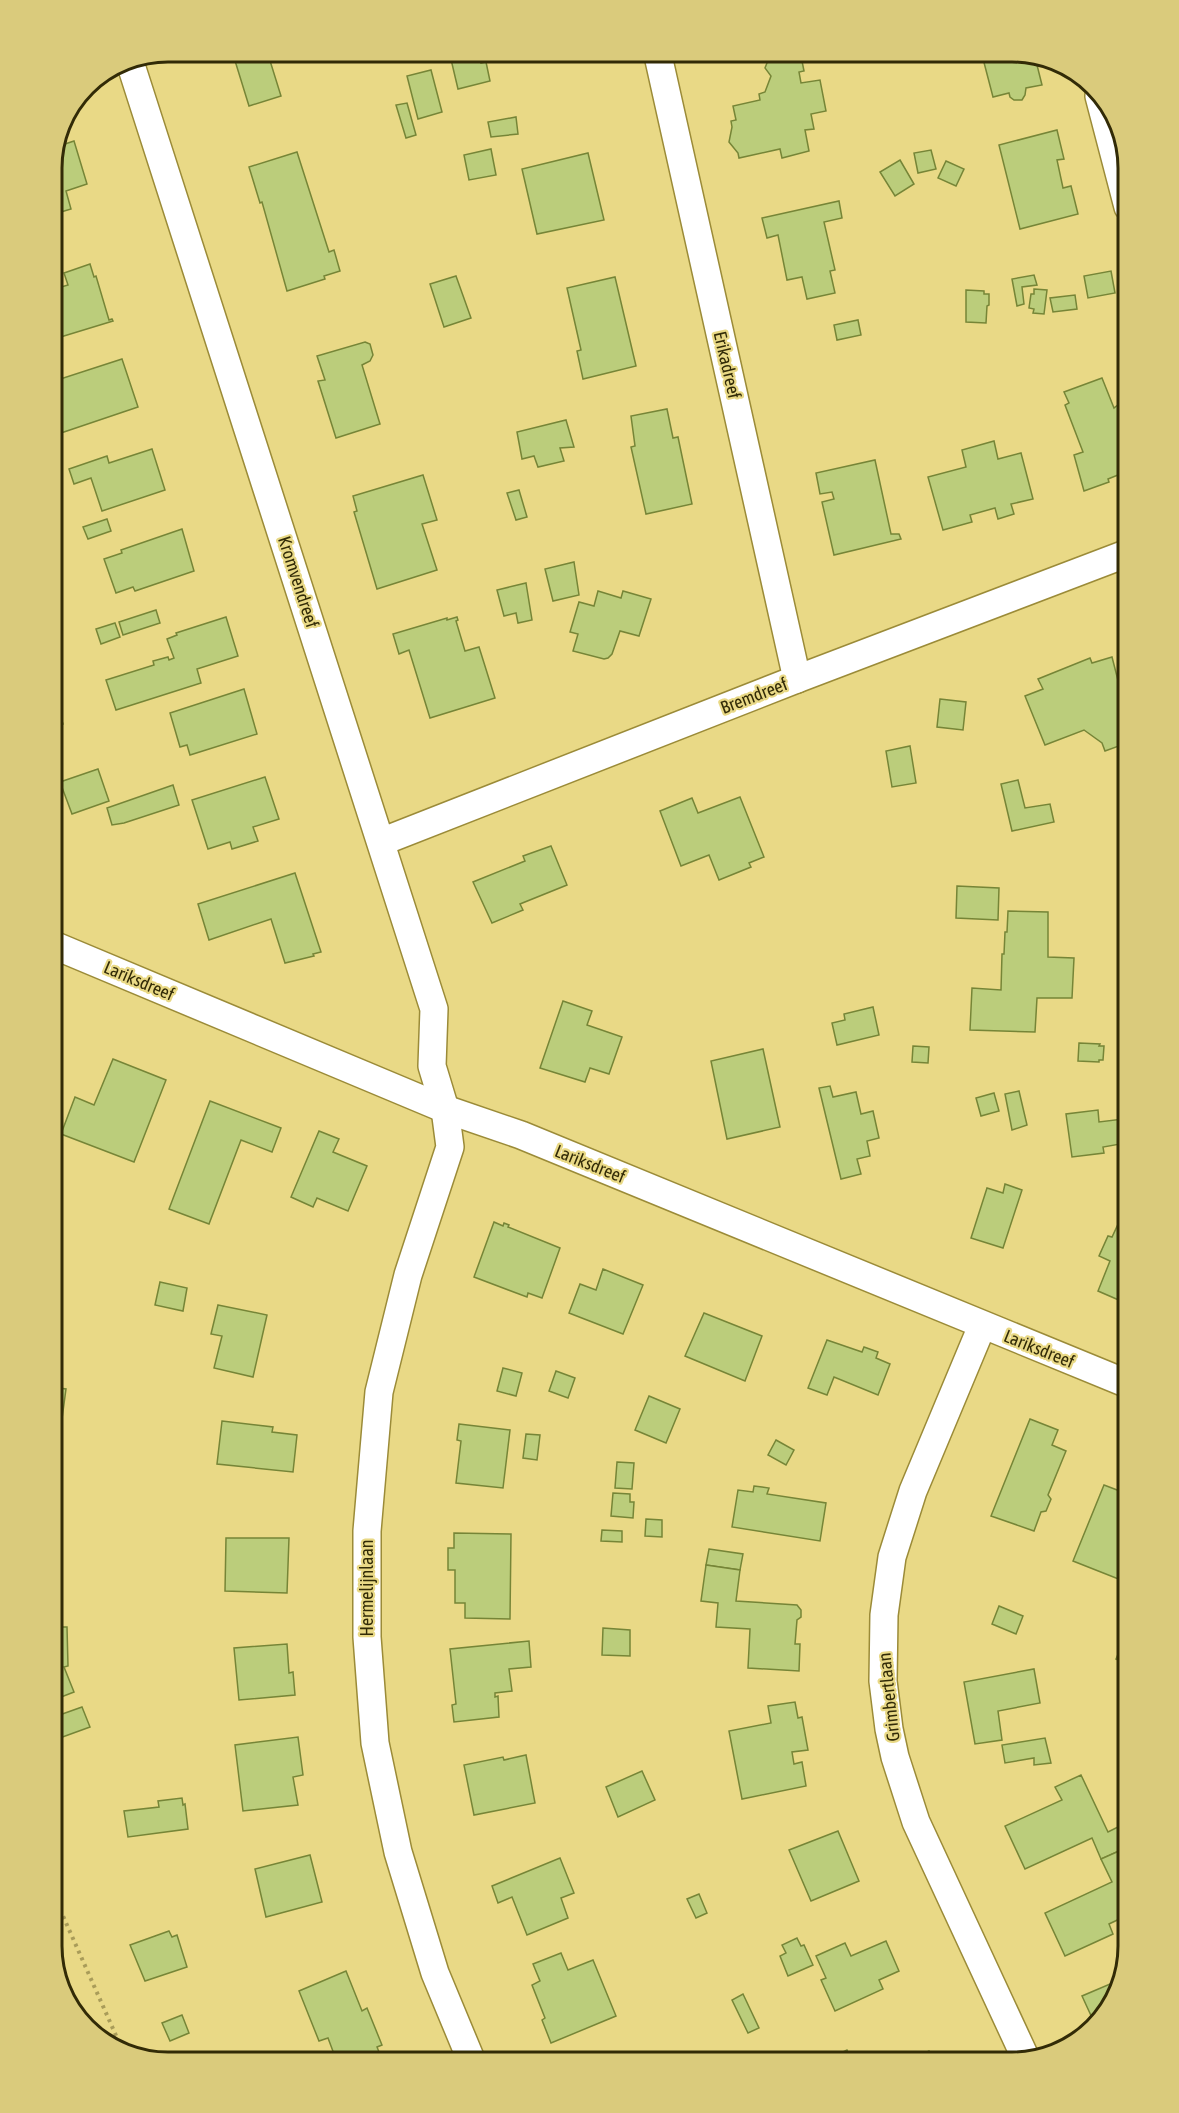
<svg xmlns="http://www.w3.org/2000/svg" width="1179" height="2113" viewBox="0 0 1179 2113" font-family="'Asap Condensed',sans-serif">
  <rect width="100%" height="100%" fill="#e9d986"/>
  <g fill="#bbcd7b" stroke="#768537" stroke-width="1.5">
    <polygon points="232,51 267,51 281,96 249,106"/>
    <polygon points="449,51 478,51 481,63 486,62 490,81 458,89"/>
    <polygon points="784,51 800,51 804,71 799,72 801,83 820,80 826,111 811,114 814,129 805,130 809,151 782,158 780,149 739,158 738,153 729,142 732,127 731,121 736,120 733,106 760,100 759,94 765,92 771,76 765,68 767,63 766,55"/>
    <polygon points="953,51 1020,51 1035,57 1042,85 1026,88 1025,95 1022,100 1014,100 1010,97 1009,93 993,97 981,51 962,57 961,53"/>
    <polygon points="431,70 442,112 418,119 407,76"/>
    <polygon points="407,103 416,135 406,138 396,105"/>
    <polygon points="516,117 518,134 491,137 488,122"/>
    <polygon points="1057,130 1064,159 1057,160 1063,188 1071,186 1078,214 1020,229 999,145"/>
    <polygon points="74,141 87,184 66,191 71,209 51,215 51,160 55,144 56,147"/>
    <polygon points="491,149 496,175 469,180 464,155"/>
    <polygon points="931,150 936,169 918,173 914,153"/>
    <polygon points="297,152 329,252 334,250 340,271 324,276 325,279 287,291 262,202 260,203 249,167"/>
    <polygon points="588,153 604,220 537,234 522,169"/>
    <polygon points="900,160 914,184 895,196 880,172"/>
    <polygon points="946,161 964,169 956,186 938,178"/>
    <polygon points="839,201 842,218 824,222 835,270 830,271 835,293 807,299 802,277 787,280 778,235 767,238 762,218"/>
    <polygon points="90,264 94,277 96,276 109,320 112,319 113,321 54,339 58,351 51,353 51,290 68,285 64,273"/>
    <polygon points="1111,271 1115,293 1088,298 1084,276"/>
    <polygon points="1034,275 1037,285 1022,287 1024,304 1017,306 1012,279"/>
    <polygon points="456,276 471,318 444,327 430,284"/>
    <polygon points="615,277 636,366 583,379 577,351 581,350 567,288"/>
    <polygon points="1034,289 1047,290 1044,314 1033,313 1034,309 1029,308 1031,294 1034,294"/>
    <polygon points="966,290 984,291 984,294 989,294 989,305 987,306 986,323 966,322"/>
    <polygon points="1075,295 1077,309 1053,312 1050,298"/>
    <polygon points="858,320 861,335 837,340 834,325"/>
    <polygon points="365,342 370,344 373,355 370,361 362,365 380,424 336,438 318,381 325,380 317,356"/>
    <polygon points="122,359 138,407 58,434 51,412 51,382"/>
    <polygon points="1102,378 1114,408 1119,404 1128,427 1128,471 1108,479 1109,482 1084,491 1074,455 1083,452 1065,405 1069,403 1064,392"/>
    <polygon points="667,409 673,438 678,437 692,504 646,514 631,447 635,446 631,416"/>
    <polygon points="566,420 574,447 560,448 564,461 538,467 534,456 522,459 517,432"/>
    <polygon points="994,441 998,459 1021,453 1033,499 1011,504 1014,514 998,519 995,508 970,515 972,522 943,530 928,477 966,467 962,450"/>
    <polygon points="152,449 165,490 102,511 91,478 74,484 69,469 107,456 109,463"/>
    <polygon points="875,460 891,534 899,534 901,539 834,555 822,502 834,499 832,492 820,494 816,473"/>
    <polygon points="423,475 437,520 422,524 437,570 377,589 354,512 357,511 353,496"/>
    <polygon points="519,490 527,517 516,520 507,493"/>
    <polygon points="107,519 111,531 88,539 83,527"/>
    <polygon points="182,529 194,571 135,591 133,587 116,593 104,559 122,553 121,550"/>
    <polygon points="574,562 579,595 553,601 545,569"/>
    <polygon points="526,583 532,620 518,623 516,613 504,616 497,590"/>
    <polygon points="598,591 621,598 623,591 651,599 639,636 620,631 612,654 608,658 604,659 573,651 578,634 570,632 579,602 594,606"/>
    <polygon points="156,610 160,623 123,635 119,622"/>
    <polygon points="226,617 238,656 197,669 201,683 116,710 106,680 154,665 153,661 168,657 169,660 174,658 167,639 177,635 176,633"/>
    <polygon points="457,617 458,620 456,621 465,651 479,647 495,698 430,718 409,650 399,654 393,634 447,618 447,620"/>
    <polygon points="115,623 120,637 101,644 96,629"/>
    <polygon points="1112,657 1122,696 1127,694 1128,697 1128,734 1121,737 1123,739 1119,746 1105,751 1102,743 1084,730 1045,745 1025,696 1043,689 1038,679 1090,658 1092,663"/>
    <polygon points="244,689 257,734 190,755 187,745 180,747 170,713"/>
    <polygon points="55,698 63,724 51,728 51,699"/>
    <polygon points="940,699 966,702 963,730 937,727"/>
    <polygon points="910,746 916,783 892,787 886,751"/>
    <polygon points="98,769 109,801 72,814 60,782"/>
    <polygon points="265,777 279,819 253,827 258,841 232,849 230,842 208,849 192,800"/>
    <polygon points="1018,780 1025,808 1050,804 1054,822 1012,831 1001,784"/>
    <polygon points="173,785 179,805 124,823 112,825 107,808"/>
    <polygon points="740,797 764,857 749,863 751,867 719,880 709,855 681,866 660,811 692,798 698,813"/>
    <polygon points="551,846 567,885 520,904 523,910 492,923 473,882 525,861 523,856"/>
    <polygon points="295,873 321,952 313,954 314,956 285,963 271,919 209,940 198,904"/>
    <polygon points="957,886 999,888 998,920 956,918"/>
    <polygon points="1008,911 1048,912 1048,957 1074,958 1072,998 1037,998 1035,1032 970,1030 972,988 1001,990 1002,954 1004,954 1005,932 1007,932"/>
    <polygon points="563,1001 592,1011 587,1025 622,1037 609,1074 590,1068 585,1082 540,1068"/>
    <polygon points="873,1007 879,1035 837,1045 832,1023 845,1020 844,1014"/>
    <polygon points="1079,1043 1100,1044 1099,1046 1104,1046 1103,1060 1099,1060 1099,1062 1078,1061"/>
    <polygon points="913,1046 929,1047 928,1063 912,1062"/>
    <polygon points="763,1049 780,1127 727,1139 711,1061"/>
    <polygon points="113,1059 166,1080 134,1162 61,1134 75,1097 94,1105"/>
    <polygon points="830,1086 833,1097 856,1092 861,1114 873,1111 879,1138 867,1141 870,1156 857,1159 861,1174 841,1179 819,1088"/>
    <polygon points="1019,1091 1027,1125 1012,1130 1005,1094"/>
    <polygon points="994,1093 999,1111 981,1116 976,1098"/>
    <polygon points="210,1101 281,1128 272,1152 241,1140 209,1224 169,1209"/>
    <polygon points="1098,1110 1099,1122 1123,1119 1126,1143 1103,1147 1104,1153 1072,1157 1066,1114"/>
    <polygon points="319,1131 339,1139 333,1152 367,1166 348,1211 317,1198 313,1207 291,1197"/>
    <polygon points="1005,1184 1022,1190 1003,1248 971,1238 987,1188 1003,1193"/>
    <polygon points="1120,1220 1128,1223 1128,1304 1098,1291 1110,1261 1099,1256 1108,1236 1112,1237"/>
    <polygon points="494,1222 503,1226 504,1223 509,1225 508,1227 560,1248 542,1298 528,1293 527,1297 474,1277"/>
    <polygon points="603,1269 643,1285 623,1334 569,1313 580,1284 596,1290"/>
    <polygon points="160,1282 187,1288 183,1311 155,1305"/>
    <polygon points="218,1305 267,1315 253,1377 214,1368 222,1336 211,1334"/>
    <polygon points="704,1313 762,1336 745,1381 685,1356"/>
    <polygon points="827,1340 862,1352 864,1347 878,1352 876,1358 890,1364 878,1395 834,1377 827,1395 808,1388"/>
    <polygon points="503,1368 522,1373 516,1396 497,1391"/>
    <polygon points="556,1371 575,1378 568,1398 549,1391"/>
    <polygon points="51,1387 66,1389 59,1441 51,1441"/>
    <polygon points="649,1396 680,1409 666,1443 635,1430"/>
    <polygon points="1030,1419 1058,1430 1052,1445 1066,1451 1048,1495 1051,1499 1046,1511 1041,1512 1034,1531 991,1516"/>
    <polygon points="222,1421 273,1427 272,1432 297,1435 293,1472 217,1464"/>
    <polygon points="459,1424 510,1430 503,1488 456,1483 461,1441 457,1440"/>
    <polygon points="526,1434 540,1435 537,1460 523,1458"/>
    <polygon points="776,1440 794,1450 786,1465 768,1455"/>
    <polygon points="617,1462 634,1463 632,1489 615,1488"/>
    <polygon points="1104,1485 1125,1493 1123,1498 1128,1500 1128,1561 1121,1580 1073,1561"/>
    <polygon points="754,1486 769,1488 767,1494 826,1503 820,1541 732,1527 738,1490 753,1492"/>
    <polygon points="613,1493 630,1494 630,1502 634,1502 633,1518 611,1516"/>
    <polygon points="646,1519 662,1520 662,1537 645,1536"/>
    <polygon points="602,1530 622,1531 622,1542 601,1541"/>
    <polygon points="454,1533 511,1534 510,1619 465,1618 465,1603 455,1603 455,1570 448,1570 448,1548 454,1548"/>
    <polygon points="226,1538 289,1538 287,1593 225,1591"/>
    <polygon points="709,1549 743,1554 740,1570 706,1565"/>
    <polygon points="706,1565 740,1570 736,1601 797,1605 801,1610 801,1617 797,1620 795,1644 800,1644 799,1671 748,1668 750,1629 716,1627 718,1603 701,1601"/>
    <polygon points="999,1606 1023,1616 1016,1634 992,1624"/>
    <polygon points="58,1613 59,1627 51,1627 51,1614"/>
    <polygon points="51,1627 67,1627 68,1666 64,1667 74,1692 51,1701"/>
    <polygon points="603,1628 630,1630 630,1656 602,1655"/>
    <polygon points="1128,1630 1128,1664 1116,1659"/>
    <polygon points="529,1641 531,1667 509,1669 512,1691 495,1693 495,1697 498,1696 499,1717 454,1722 452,1705 456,1704 450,1649"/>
    <polygon points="287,1644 289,1673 293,1672 295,1695 239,1700 234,1648"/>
    <polygon points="1034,1669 1040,1703 998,1711 1002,1740 975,1744 964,1682"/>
    <polygon points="795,1702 798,1718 802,1717 808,1750 792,1752 794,1764 802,1762 806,1786 742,1799 729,1731 771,1723 768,1706"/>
    <polygon points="82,1707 90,1727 57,1739 51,1718"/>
    <polygon points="298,1737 303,1775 293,1777 298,1805 243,1811 235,1745"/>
    <polygon points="1045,1738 1051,1763 1034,1765 1034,1758 1005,1763 1002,1745"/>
    <polygon points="526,1755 535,1803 474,1815 464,1765 503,1757 504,1760"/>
    <polygon points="642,1771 655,1800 618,1817 606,1787"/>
    <polygon points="1081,1775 1108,1832 1128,1822 1128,1847 1101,1859 1092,1838 1025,1869 1005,1826 1062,1800 1055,1787"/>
    <polygon points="182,1798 183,1805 185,1804 188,1829 128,1837 124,1811 159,1807 158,1801"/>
    <polygon points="838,1831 859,1881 811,1901 789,1850"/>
    <polygon points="1128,1847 1128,1889 1120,1892 1128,1910 1128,1915 1109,1924 1113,1934 1065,1956 1045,1913 1112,1882 1101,1859"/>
    <polygon points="310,1855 322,1902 266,1917 255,1869"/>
    <polygon points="560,1858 574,1893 561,1898 568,1918 527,1935 512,1897 498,1903 492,1886"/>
    <polygon points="699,1894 707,1913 696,1918 687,1899"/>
    <polygon points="169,1931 172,1937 177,1935 187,1967 145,1981 130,1945"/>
    <polygon points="797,1938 801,1946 804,1945 813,1965 788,1976 780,1956 786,1953 782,1945"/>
    <polygon points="886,1941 899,1971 879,1980 883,1989 835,2011 821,1980 826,1978 816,1956 845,1943 851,1956"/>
    <polygon points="561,1953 568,1970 593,1960 616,2016 551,2043 542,2020 545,2018 532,1985 540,1981 533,1964"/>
    <polygon points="346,1971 362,2011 367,2008 382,2045 377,2047 383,2062 337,2062 328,2038 319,2041 299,1991"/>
    <polygon points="1117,1981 1108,2011 1094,2022 1082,1996"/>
    <polygon points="743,1994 759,2028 748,2033 732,2000"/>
    <polygon points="182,2015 189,2033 170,2041 162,2023"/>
    <polygon points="847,2050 853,2062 822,2062"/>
    <polygon points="929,2051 934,2062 905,2062"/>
  </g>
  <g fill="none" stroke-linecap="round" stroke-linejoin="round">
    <defs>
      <g id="minor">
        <polyline points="657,51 797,679"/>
        <polyline points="129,59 434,1009 432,1066 445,1109 450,1147 408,1275 379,1392 367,1531 367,1637 375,1743 398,1852 435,1973 472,2062"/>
        <polyline points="1099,96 1128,207"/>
        <polyline points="381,842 797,679 1128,553"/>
        <polyline points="51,944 445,1109 521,1135 1128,1384"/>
        <polyline points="982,1326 913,1491 892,1557 884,1615 883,1681 889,1729 895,1757 916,1822 1026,2059"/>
      </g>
    </defs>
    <use href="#minor" stroke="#9b8b38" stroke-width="30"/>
    <polyline stroke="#a99c59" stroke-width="4" stroke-dasharray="3 4.5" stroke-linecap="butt" points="51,1889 122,2049"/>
    <use href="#minor" stroke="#fff" stroke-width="27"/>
  </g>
  <g text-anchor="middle" stroke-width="4.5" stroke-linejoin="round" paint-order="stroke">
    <g font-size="18" fill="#322b07" stroke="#e9d986">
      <text transform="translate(727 365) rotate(77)" y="6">Erikadreef</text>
      <text transform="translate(298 582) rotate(72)" y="6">Kromvendreef</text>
      <text transform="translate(754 696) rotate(-21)" y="6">Bremdreef</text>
      <text transform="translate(139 981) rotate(23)" y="6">Lariksdreef</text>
      <text transform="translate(590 1164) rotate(22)" y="6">Lariksdreef</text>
      <text transform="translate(1039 1349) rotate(22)" y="6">Lariksdreef</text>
      <text transform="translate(367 1588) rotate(-90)" y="6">Hermelijnlaan</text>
      <text transform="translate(889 1697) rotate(-96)" y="6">Grimbertlaan</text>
    </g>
  </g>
  <path d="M0 0H1179V2113H0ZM168 62H1012A106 106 0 0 1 1118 168V1946A106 106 0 0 1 1012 2052H168A106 106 0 0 1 62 1946V168A106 106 0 0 1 168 62Z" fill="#dacb7c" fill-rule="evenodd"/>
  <path fill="none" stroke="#322b07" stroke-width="3" d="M168 62H1012A106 106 0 0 1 1118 168V1946A106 106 0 0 1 1012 2052H168A106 106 0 0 1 62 1946V168A106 106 0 0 1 168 62Z"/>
</svg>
